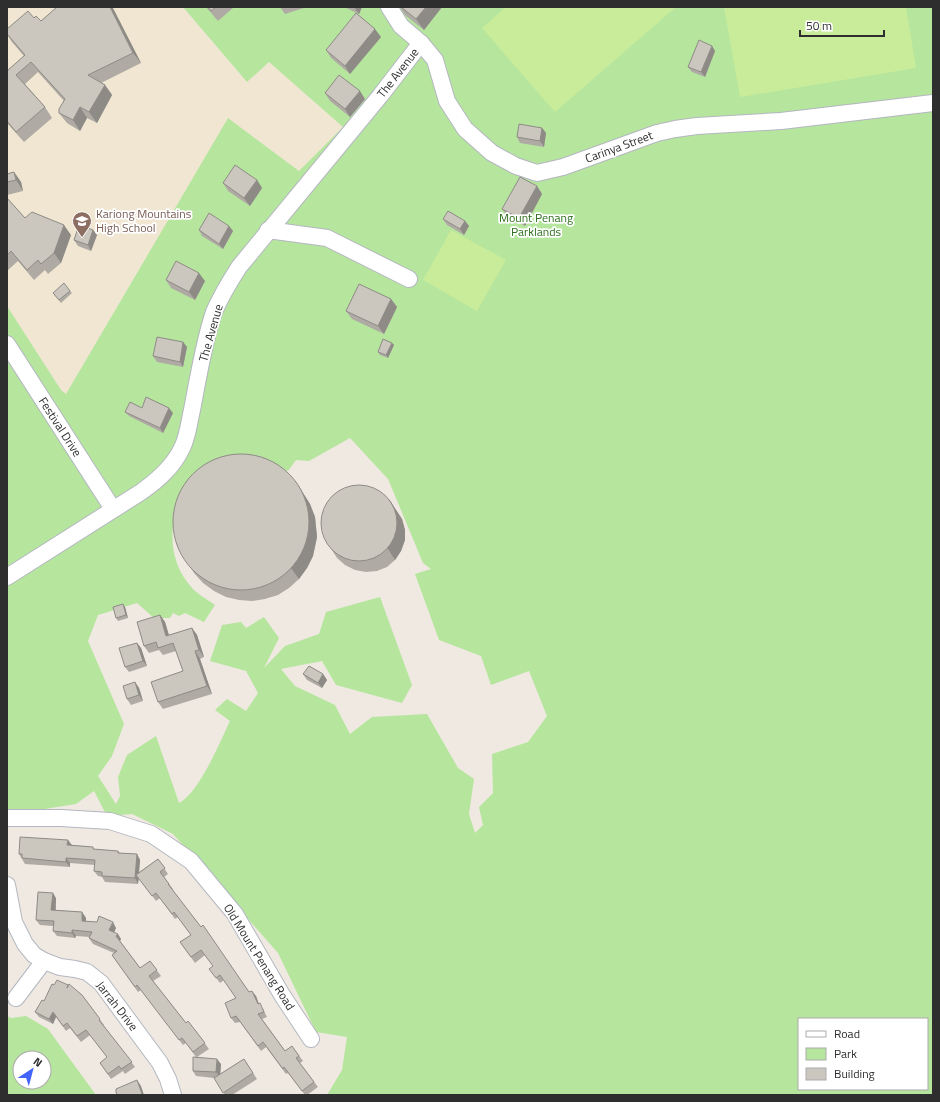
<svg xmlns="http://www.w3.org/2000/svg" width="940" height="1102" viewBox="0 0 940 1102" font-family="'Titillium Web',sans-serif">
  <rect width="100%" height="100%" fill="#efe9e1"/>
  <polygon fill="#f0e6d1" points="7,7 183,7 247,82 269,62 343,127 299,171 228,118 66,394 61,390 7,306"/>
  <g fill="#b6e59e" fill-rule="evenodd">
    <path d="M183 7H933V1095H327L342 1070 347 1037 316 1032 278 953 173 834 132 814 107 816 94 791 76 804 7 815V306L61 390 66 394 228 118 299 171 343 127 269 62 247 82ZM350 438 388 479 423 563 431 569 415 574 439 640 481 656 491 685 529 671 547 716 528 742 492 754 493 793 479 807 483 825 475 833 469 814 474 779 458 768 427 714 372 717 350 734 335 705 295 686 281 669 322 661 336 685 402 703 412 685 380 597 326 612 319 634 285 646 264 668 279 638 264 617 246 628 241 622 222 625 210 661 246 671 258 693 246 711 227 699 215 710 230 721C220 742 199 793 179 803L156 736 127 755 118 777 120 796 116 804 98 776 112 756 124 724 88 641 98 615 137 603 154 618H170L173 613 179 616 185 613 204 622 215 605C208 600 199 595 193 589 173 568 169 541 175 514L251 461 288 471 296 460 309 461ZM799 1019H927V1089H799Z"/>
    <path d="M7 1016 11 1018 26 1016 48 1029 96 1095H7ZM20 1058H44V1082H20Z"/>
  </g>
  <g fill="#c9ec9a">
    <polygon points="506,7 676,7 555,112 482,28"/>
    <polygon points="724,7 906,7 916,68 740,97"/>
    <polygon points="451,230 506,260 477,311 423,280"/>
  </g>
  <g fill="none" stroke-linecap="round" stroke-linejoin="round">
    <defs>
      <g id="minor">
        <polyline points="389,7 401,26 421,43 435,60 447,101 465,129 492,153 516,166 537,173 563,167 657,133 675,129 697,126 781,121 933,103"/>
        <polyline points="268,230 327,238 409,279"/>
        <polyline points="7,344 113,509"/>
        <path d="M7 577 141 492C158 480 173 467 182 448 188 436 189 422 192 410 198 379 204 341 214 312 221 296 230 281 239 267L380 96 421 43"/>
        <polyline points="7,818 61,818 110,821 151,834 191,861 235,914 282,995 311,1039"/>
        <polyline points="7,885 14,922 25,944 34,955 44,961 60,967 75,969 87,972 101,983 160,1063 168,1079 173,1095"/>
        <polyline points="16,998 44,961"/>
      </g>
    </defs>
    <use href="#minor" stroke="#b4b7c1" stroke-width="18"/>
    <use href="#minor" stroke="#fff" stroke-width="16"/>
  </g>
  <g fill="#afaba4">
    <polygon points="57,7 112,7 141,63 101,83 105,85 112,95 97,123 87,118 80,131 67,123 59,113 64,101 38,72 25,84 45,107 52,118 24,142 7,123 7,71 24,56 12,42 7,34 7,29 34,18 41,21"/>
    <polygon points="206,7 234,7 218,21"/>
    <polygon points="280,7 307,7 285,14"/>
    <polygon points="344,7 362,7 359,14"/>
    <polygon points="400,7 442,7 424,30 405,15"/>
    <polygon points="381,37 350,74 331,58 326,50"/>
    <polygon points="712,46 715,51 705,77 692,72 688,67"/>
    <polygon points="325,93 365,99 350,117 330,101"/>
    <polygon points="542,128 546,133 544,147 520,143 517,137"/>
    <polygon points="14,172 21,182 23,191 7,195 7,174"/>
    <polygon points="257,180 262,188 250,206 228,191 223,183"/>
    <polygon points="537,186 542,194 525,226 508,217 502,209"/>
    <polygon points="7,198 25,218 71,235 61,263 48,274 45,270 34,280 18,261 7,271"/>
    <polygon points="443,219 465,221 469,226 464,235 447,225"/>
    <polygon points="229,226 233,231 223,249 202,236 199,230"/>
    <polygon points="93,230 97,235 91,251 78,246 74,240"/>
    <polygon points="166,280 205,281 195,300 171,288"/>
    <polygon points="70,291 72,293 61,303 53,293"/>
    <polygon points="391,299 397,307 384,334 352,319 346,311"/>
    <polygon points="183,342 187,347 183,367 157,362 153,356"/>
    <polygon points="392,343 394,345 388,358 380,355 378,352"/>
    <polygon points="142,408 173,413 163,433 129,416 125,412"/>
    <polygon points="296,482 310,504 315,517 317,537 313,556 307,568 299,579 289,588 278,595 265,599 252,601 239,600 226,597 214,591 203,583 194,573 187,562"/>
    <polygon points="396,510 402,519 405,530 405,540 401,551 395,560 387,567 377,571 366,572 355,570 345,565 337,558 330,547"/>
    <polygon points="125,607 128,618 118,621 116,618"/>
    <polygon points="160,615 165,622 169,635 192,628 197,635 204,657 200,659 212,694 163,709 158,702 183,671 176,651 163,655 159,650 149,653 144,646"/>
    <polygon points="137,643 141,648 147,666 129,672 125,667"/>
    <polygon points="303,674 323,674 327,680 322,688 307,680"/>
    <polygon points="135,682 139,688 143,701 131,705 127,699"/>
    <polygon points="72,845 93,847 94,849 118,851 120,853 137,854 140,860 139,872 158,859 168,874 164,877 173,889 172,889 249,992 256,996 259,1004 263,1009 267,1017 262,1019 285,1051 292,1046 303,1061 300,1063 318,1087 307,1095 305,1095 288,1073 286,1074 266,1047 261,1051 240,1022 235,1023 231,1018 236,998 224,980 220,983 213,974 213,966 205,955 195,963 180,942 191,935 178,917 175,919 160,898 156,901 139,878 138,884 105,882 102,877 98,876 94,871 95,865 70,863 70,867 25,864 19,854"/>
    <polygon points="56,898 56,910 82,912 86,918 86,921 116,928 114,932 121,939 120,941 140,968 150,961 161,976 153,981 186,1023 188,1021 209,1049 197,1057 221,1064 220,1074 244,1059 257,1079 232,1095 225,1095 214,1078 196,1076 193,1071 196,1057 186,1043 183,1045 141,990 138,992 112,955 114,953 93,944 89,938 90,937 76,936 75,938 57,936 53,931 53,926 40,925 36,920"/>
    <polygon points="68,985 82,995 104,1025 103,1025 135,1067 125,1074 123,1071 111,1079 100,1063 107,1057 90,1035 81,1042 70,1028 66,1031 56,1017 53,1024 39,1017 35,1012 44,1001"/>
  </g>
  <g fill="#8e8b86">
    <polygon points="110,7 112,7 113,8 141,63 133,53"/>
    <polygon points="354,7 362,7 359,14"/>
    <polygon points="426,7 442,7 424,30 416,19"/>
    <polygon points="375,29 381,37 350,74 345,66"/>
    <polygon points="712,46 715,51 705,77 701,72"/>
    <polygon points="105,85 112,95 97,123 89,112"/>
    <polygon points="360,91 365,99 350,117 345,109"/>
    <polygon points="80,107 87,118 80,131 73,120"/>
    <polygon points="542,128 546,133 544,147 540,141"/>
    <polygon points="14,172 21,182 23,191 16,180"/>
    <polygon points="257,180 262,188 250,206 244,198"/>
    <polygon points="537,186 542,194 525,226 519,218"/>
    <polygon points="465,221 469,226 464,235 460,229"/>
    <polygon points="64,225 71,235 61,263 54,253"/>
    <polygon points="229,226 233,231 223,249 219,244"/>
    <polygon points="93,230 97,235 91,251 88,245"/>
    <polygon points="199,273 205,281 195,300 189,292"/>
    <polygon points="391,299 397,307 384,334 378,326"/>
    <polygon points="183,342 187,347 183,367 180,362"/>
    <polygon points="392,343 394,345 388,358 386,355"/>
    <polygon points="169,408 173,413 163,433 160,428"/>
    <polygon points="296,482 310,504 315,517 317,537 313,556 307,568 299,579 291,568"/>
    <polygon points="389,499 402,519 405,530 405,540 401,551 395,560 388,549"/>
    <polygon points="123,604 125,607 128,618 126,615"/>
    <polygon points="160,615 165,622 171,643 166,636"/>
    <polygon points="192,628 197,635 204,657 199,650"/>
    <polygon points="137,643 141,648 147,666 143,661"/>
    <polygon points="195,651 200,659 212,694 207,686"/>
    <polygon points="323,674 327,680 322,688 318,683"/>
    <polygon points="135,682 139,688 143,701 139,695"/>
    <polygon points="68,840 72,845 67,845"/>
    <polygon points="137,854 140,860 138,884 135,878"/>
    <polygon points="66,858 70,863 70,867 66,862"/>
    <polygon points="53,893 56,898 55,915 51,910"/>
    <polygon points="82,912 86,918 86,926 82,921"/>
    <polygon points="113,922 116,928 113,935 109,930"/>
    <polygon points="72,930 76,936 75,938 72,933"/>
    <polygon points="118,934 121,939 120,941 116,936"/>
    <polygon points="252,991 256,996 261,1010 258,1004"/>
    <polygon points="53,1012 56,1017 53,1024 49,1019"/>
    <polygon points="217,1059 221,1064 220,1078 216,1072"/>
    <polygon points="137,1080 141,1086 144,1095 143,1095 142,1094"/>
  </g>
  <g fill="#cbc7bf" stroke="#8e8b86">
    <polygon points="57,7 110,7 133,53 88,75 105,85 89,112 80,107 73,120 59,113 59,109 65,99 31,62 16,75 45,107 16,132 7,121 7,71 25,55 7,34 7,29 28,11 34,18 36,16 41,21"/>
    <polygon points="208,7 216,7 211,11"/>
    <polygon points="401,7 426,7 416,19"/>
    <polygon points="356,13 375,29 345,66 326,50"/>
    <polygon points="699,40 712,46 701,72 688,67"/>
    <polygon points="339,75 360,91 345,109 325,93"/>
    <polygon points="519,124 542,128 540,141 517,137"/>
    <polygon points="235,165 257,180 244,198 223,183"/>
    <polygon points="14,172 16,180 7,182 7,174"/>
    <polygon points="520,177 537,186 519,218 502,209"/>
    <polygon points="7,198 25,218 32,212 64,225 54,253 41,264 38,260 27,270 11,251 7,255"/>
    <polygon points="448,211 465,221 460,229 443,219"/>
    <polygon points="209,213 229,226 219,244 199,230"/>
    <polygon points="79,225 93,230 88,245 74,240"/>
    <polygon points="176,261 199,273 189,292 166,280"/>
    <polygon points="64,283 70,291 59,300 53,293"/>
    <polygon points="359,284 391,299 378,326 346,311"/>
    <polygon points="157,337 183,342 180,362 153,356"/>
    <polygon points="383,339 392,343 386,355 378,352"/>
    <polygon points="146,397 169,408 160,428 125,412 130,402 142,408"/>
    <circle cx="241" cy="522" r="68"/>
    <circle cx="359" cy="523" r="38"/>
    <polygon points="123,604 126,615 116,618 113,607"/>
    <polygon points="160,615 166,636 192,628 199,650 195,651 207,686 158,702 151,682 183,671 173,643 158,648 156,642 144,646 137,622"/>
    <polygon points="137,643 143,661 125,667 119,648"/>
    <polygon points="309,666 323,674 318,683 303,674"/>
    <polygon points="135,682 139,695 127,699 123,686"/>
    <polygon points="20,837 68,840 67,845 93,847 93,849 118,851 118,853 137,854 135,878 102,876 102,872 94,871 95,860 66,858 66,862 22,858 22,854 19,854"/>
    <polygon points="158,859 165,868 160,872 169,884 168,884 201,927 203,925 249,992 252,991 258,1004 260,1003 264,1012 258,1014 285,1051 292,1046 299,1056 296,1058 314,1082 302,1091 284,1067 283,1069 263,1042 258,1046 236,1016 231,1018 225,1003 236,998 220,975 216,978 209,969 213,966 201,950 191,957 180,942 191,935 174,912 172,914 156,893 152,896 136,875"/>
    <polygon points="38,892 53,893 51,910 82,912 82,921 97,922 99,916 113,922 109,930 118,934 116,936 140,968 150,961 157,970 149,976 186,1023 188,1021 205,1043 193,1052 182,1038 179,1040 137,985 135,987 112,955 117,951 89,938 92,932 72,930 72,933 53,931 54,921 36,920"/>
    <polygon points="57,980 68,985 67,988 69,984 82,995 100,1019 99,1020 132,1062 121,1069 119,1066 108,1074 100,1063 107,1057 86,1030 77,1036 67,1023 63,1026 53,1012 49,1019 35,1012 42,1000 44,1001 52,984 54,985"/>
    <polygon points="193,1057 217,1059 216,1072 193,1071"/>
    <polygon points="244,1059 253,1073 223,1093 214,1078"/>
    <polygon points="137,1080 142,1094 139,1095 117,1095 116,1092 116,1089"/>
  </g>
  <defs>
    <symbol id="school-pin" viewBox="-11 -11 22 30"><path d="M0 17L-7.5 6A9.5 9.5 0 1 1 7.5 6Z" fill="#8d6e63" stroke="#fff"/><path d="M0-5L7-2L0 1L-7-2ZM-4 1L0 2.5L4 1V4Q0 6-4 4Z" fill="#fff"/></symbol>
  </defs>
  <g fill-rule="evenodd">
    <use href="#school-pin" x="71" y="210" width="22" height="30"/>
  </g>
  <g text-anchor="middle" stroke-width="3.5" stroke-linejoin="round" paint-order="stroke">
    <g font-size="12" fill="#2e2e2e" stroke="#fff">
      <text transform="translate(398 73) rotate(-52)" y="4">The Avenue</text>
      <text transform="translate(619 147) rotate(-20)" y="4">Carinya Street</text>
      <text transform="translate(211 333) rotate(-74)" y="4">The Avenue</text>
      <text transform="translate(60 427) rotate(57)" y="4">Festival Drive</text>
      <text transform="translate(259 957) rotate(58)" y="4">Old Mount Penang Road</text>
      <text transform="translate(117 1006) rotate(52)" y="4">Jarrah Drive</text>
    </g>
    <g font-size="12" fill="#785e54" stroke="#fff" text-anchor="start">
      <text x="96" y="218">Kariong Mountains<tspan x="96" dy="14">High School</tspan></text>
    </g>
    <g font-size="12" fill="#2c6e1b" stroke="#fff">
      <text x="536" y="222">Mount Penang<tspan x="536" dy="14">Parklands</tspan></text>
    </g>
  </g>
  <rect width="940" height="1102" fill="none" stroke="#2e2e2e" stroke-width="16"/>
  <rect x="798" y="1018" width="130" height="72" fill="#ffffff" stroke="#ababab"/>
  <rect x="806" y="1031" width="20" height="6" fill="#ffffff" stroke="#ababab"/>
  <text x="834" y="1038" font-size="12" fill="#2e2e2e">Road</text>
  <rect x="806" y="1048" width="20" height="12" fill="#b6e59e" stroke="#ababab"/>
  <text x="834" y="1058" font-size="12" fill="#2e2e2e">Park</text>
  <rect x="806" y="1068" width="20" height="12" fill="#cbc7bf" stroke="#ababab"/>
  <text x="834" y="1078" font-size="12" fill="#2e2e2e">Building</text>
  <g transform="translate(32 1070) rotate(36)"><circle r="19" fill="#ffffff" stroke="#ababab"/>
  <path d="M0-3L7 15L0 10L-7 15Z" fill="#4264fb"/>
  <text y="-6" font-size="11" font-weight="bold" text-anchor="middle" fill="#2e2e2e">N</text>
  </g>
  <path d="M800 30v6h84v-6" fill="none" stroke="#2e2e2e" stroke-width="2"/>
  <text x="806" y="30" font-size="12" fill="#2e2e2e" stroke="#ffffff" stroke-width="3" paint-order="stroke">50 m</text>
</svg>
